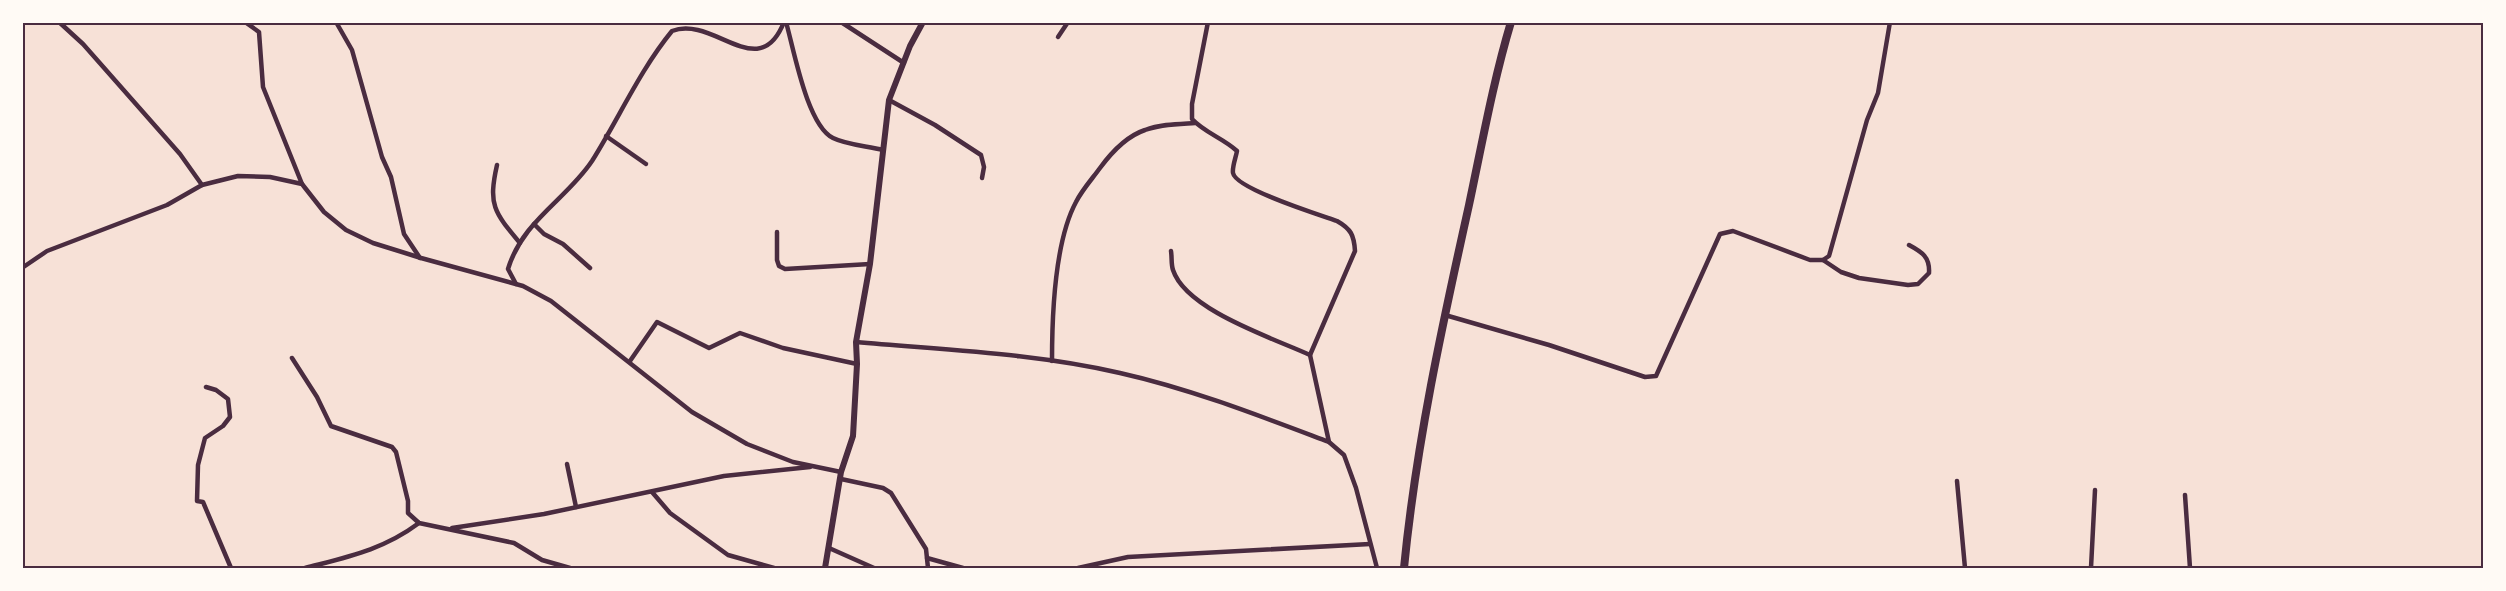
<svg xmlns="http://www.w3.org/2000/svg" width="2506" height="591" viewBox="0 0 2506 591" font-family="Quicksand,sans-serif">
  <rect width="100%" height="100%" fill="#f7e1d7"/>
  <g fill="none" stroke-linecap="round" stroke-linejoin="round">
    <g stroke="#4a2c40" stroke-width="4.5">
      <polyline points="59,22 83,44 180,154 202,185"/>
      <polyline points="245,22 259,32 263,87 302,184"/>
      <polyline points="336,22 352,50 382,157 391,177 404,234 420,258"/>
      <path d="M786 22C794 50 807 125 833 138 847 145 868 146 883 150"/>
      <polyline points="841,22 904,63"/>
      <path d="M1208 22 1192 104V119C1205 133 1223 138 1237 151 1236 157 1232 167 1233 173 1236 189 1320 215 1337 221 1351 229 1354 235 1355 251L1310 355 1329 442"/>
      <polyline points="1058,37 1068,22"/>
      <polyline points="889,100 935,125 981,155 984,167 982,178"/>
      <polyline points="606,136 646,164"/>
      <path d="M497 165C488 205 494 212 520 243"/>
      <polyline points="534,224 544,234 563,244 590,268"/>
      <polyline points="777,232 777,260 779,266 785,269 870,264"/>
      <path d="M1171 251C1172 257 1171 264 1173 270 1186 310 1273 338 1310 355"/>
      <path d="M1823 260 1841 272 1859 278 1908 285 1918 284 1929 273C1930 257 1922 252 1909 245"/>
      <polyline points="22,268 47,251 167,205 202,185 238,176 270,177 302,184 324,212 346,230 373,243 421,258 523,286 551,301 692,412 747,444 793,462 841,472"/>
      <path d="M516 284 508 269C523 220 566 200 592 161 619 118 640 70 672 31 714 15 759 85 784 22"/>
      <polyline points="1445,315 1549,345 1645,377 1656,376 1720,234 1733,231 1810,260 1823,260 1829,256 1867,120 1878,93 1890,22"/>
      <path d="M856 342C943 350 1034 353 1120 373 1191 389 1260 416 1329 442L1344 455 1356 488 1377 568"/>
      <polyline points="292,358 317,397 331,426 392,447 396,452 408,501 408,513 419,523 514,543 542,560 570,568"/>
      <polyline points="630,361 657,322 709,348 740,333 783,348 857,364"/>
      <path d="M1052 361C1052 317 1055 241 1076 202 1082 190 1092 179 1100 168 1111 153 1127 136 1145 130 1161 124 1179 124 1195 123"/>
      <polyline points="206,387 216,390 228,399 230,417 223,426 205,438 198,465 197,501 203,502 231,568"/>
      <polyline points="567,464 576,507"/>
      <polyline points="841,479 883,488 891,493 926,549 928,568"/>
      <polyline points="1957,481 1965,568"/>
      <polyline points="652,492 670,513 728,555 774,568"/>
      <polyline points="2185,495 2190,568"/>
      <polyline points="452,528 544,514 724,476 810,467"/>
      <polyline points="829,548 874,568"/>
      <polyline points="927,558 963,568"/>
      <path d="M305 568C347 557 383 550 419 523"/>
      <polyline points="1078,568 1128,557 1370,544"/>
      <polyline points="2091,568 2095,490"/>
    </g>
    <polyline stroke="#4a2c40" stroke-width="6" points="825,568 841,472 853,436 857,364 856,342 870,264 889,100 910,46 923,22"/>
    <path stroke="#4a2c40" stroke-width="8" d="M1404 568C1416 445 1442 326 1469 205 1482 144 1493 82 1511 22"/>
  </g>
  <rect width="2506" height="591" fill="none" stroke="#fffaf5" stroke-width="48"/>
  <rect x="24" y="24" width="2458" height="543" fill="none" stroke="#4a2c40" stroke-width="2"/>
</svg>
